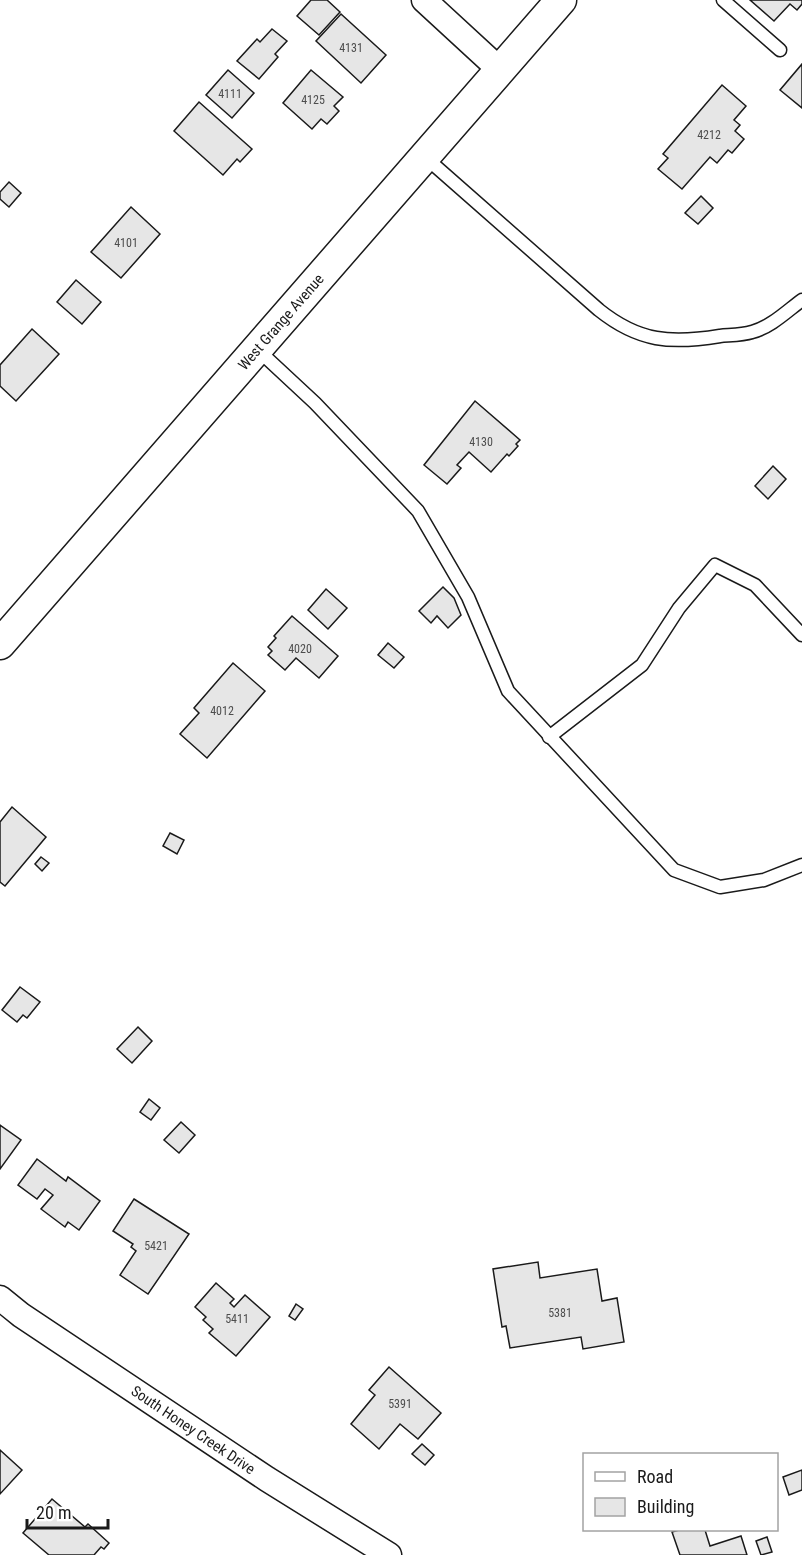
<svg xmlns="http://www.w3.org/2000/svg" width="802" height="1555" viewBox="0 0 802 1555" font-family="'Roboto Condensed',sans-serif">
  <rect width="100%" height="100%" fill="#fff"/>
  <g fill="#e6e6e6" stroke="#1a1a1a" stroke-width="1.5">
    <polygon points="311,0 327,0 340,12 319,35 297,16"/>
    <polygon points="750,0 802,0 802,4 797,10 790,4 774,21"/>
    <polygon points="341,14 386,55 361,83 316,41"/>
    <polygon points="272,29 287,41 275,54 278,57 259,79 237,61 257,39 260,42"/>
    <polygon points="802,64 802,108 780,90"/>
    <polygon points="228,70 254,93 232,118 206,95"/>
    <polygon points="311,70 343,97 334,106 339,111 327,124 321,119 312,129 283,103"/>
    <polygon points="722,85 746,106 734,120 740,125 735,131 744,139 732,153 728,150 717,163 710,157 682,189 658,169 668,158 663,154"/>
    <polygon points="199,102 252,149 240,162 237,159 223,175 174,131"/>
    <polygon points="9,182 21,193 9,207 0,199 0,192"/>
    <polygon points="701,196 713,208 698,224 685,213"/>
    <polygon points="131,207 160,234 121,278 91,252"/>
    <polygon points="76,280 101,302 82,324 57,302"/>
    <polygon points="32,329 59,354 16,401 0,386 0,365"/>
    <polygon points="475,401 520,440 516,444 518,446 509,456 507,454 491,472 469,452 457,465 461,468 447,484 424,465"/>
    <polygon points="773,466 786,479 768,499 755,486"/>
    <polygon points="443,587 454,598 461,615 448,628 437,616 431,623 419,611"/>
    <polygon points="326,589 347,608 328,629 308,610"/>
    <polygon points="292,616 338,656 319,678 296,658 285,670 268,655 272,651 268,647 276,638 274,636"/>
    <polygon points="388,643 404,657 394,668 378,655"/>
    <polygon points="233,663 265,691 207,758 180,734 199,713 194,708"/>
    <polygon points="12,807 46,837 5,886 0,882 0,822"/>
    <polygon points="170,833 184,840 177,854 163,846"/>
    <polygon points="41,857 49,863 42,871 35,864"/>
    <polygon points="20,987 40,1002 27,1018 23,1015 17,1022 2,1010"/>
    <polygon points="138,1027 152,1041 132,1063 117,1049"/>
    <polygon points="149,1099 160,1108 151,1120 140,1112"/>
    <polygon points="181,1122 195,1135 179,1153 164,1140"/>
    <polygon points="0,1125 21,1140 0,1169"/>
    <polygon points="37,1159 66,1181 68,1177 100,1201 79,1230 68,1222 65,1227 41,1209 53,1195 45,1189 37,1199 18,1185"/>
    <polygon points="134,1199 189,1234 148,1294 120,1275 136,1251 131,1247 133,1244 113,1231"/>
    <polygon points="538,1262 540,1278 597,1269 602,1301 617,1298 624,1342 583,1349 581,1337 510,1348 506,1326 502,1327 493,1269"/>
    <polygon points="216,1283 234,1299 230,1303 234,1307 245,1295 270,1317 236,1356 209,1333 213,1329 203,1320 206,1317 195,1307"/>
    <polygon points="296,1304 303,1309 295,1320 289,1316"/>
    <polygon points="389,1367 441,1413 418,1439 400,1424 379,1449 351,1424 375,1395 369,1390"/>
    <polygon points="422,1444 434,1455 425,1465 412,1454"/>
    <polygon points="0,1450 22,1470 0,1494"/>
    <polygon points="802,1470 802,1490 789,1495 783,1477"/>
    <polygon points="52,1499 85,1527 88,1524 109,1543 104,1549 101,1547 94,1555 49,1555 23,1533"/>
    <polygon points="679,1530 705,1530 710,1546 741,1536 747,1555 680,1555 672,1532"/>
    <polygon points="767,1537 772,1552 761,1555 756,1541"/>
  </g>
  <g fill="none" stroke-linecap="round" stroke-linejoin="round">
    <defs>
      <g id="service">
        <polyline points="723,0 780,50"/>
        <path d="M425 157 599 310C639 342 671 344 720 336 730 335 742 335 752 332 771 327 787 311 802 300"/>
        <polyline points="258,350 315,403 418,511 468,597 508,691 674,870 720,887 764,880 802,865"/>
        <polyline points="549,737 642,665 679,608 715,565 755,585 802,635"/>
      </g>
      <g id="minor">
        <polyline points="424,0 500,70"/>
        <polyline points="0,1298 21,1315 267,1479 389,1555"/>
      </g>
      <polyline id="tertiary" points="0,644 561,0"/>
    </defs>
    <use href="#service" stroke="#1a1a1a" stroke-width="15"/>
    <use href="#minor" stroke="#1a1a1a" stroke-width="27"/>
    <use href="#tertiary" stroke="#1a1a1a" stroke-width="33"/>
    <use href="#service" stroke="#fff" stroke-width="12"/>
    <use href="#minor" stroke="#fff" stroke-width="24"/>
    <use href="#tertiary" stroke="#fff" stroke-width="30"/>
  </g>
  <g text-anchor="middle" stroke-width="4.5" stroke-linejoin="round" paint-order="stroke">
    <g font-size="12" fill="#4d4d4d">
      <text x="351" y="52">4131</text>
      <text x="230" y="98">4111</text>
      <text x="313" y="104">4125</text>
      <text x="709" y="139">4212</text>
      <text x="126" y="247">4101</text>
      <text x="481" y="446">4130</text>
      <text x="300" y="653">4020</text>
      <text x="222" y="715">4012</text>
      <text x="156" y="1250">5421</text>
      <text x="560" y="1317">5381</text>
      <text x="237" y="1323">5411</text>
      <text x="400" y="1408">5391</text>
    </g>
    <g font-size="15" fill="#1a1a1a" stroke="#fff">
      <text transform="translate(281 322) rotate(-49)" y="5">West Grange Avenue</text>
      <text transform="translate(193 1430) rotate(34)" y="5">South Honey Creek Drive</text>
    </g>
  </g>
  <rect x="583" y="1453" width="195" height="78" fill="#ffffff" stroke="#a3a3a3" stroke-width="1.5"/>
  <rect x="595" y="1472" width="30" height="9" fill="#ffffff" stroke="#a3a3a3" stroke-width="1.5"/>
  <text x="637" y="1483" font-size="18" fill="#1a1a1a">Road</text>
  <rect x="595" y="1498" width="30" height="18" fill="#e6e6e6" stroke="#a3a3a3" stroke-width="1.5"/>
  <text x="637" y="1513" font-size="18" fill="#1a1a1a">Building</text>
  <path d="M27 1519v9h81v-9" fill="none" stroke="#1a1a1a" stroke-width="3"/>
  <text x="36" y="1519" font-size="18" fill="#1a1a1a" stroke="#ffffff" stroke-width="4.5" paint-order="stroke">20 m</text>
</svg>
